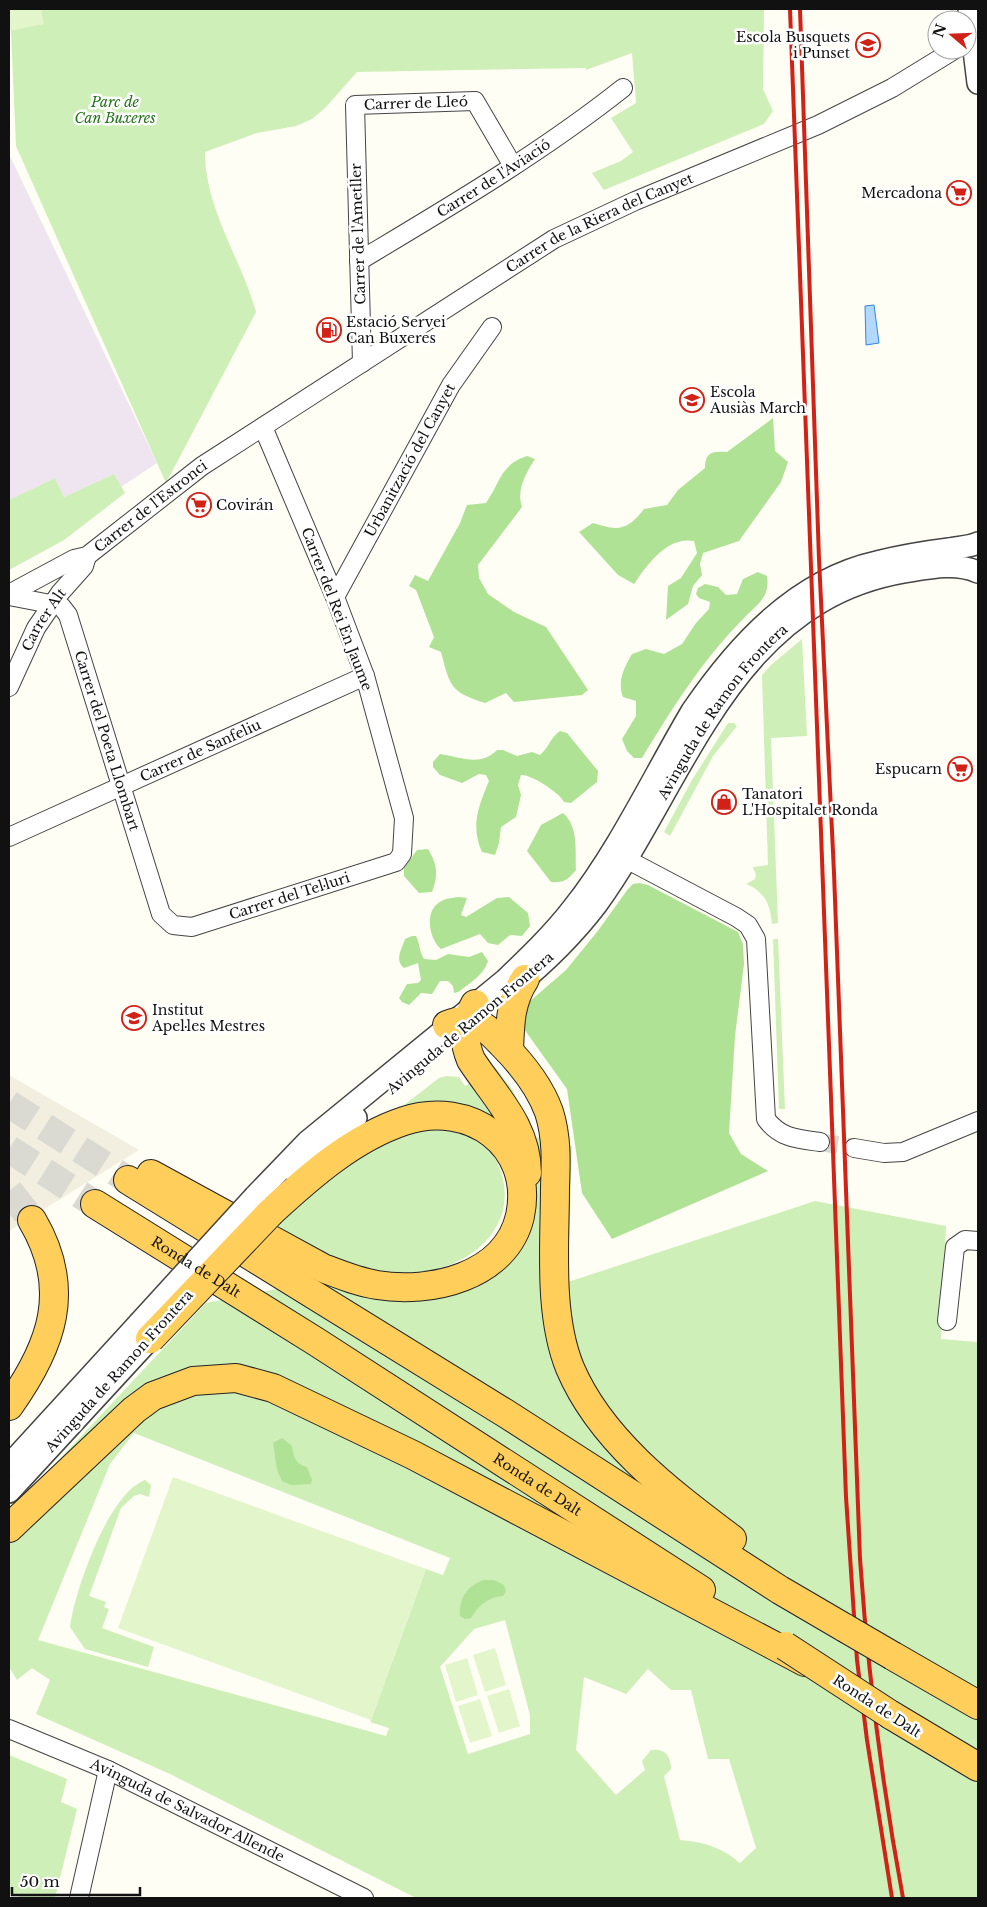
<svg xmlns="http://www.w3.org/2000/svg" width="987" height="1907" viewBox="0 0 987 1907" font-family="'Libre Baskerville',serif">
  <rect width="100%" height="100%" fill="#fffef4"/>
  <polygon fill="#efe5f0" points="9,154 157,463 121,487 114,474 64,497 55,478 9,500"/>
  <g fill="#cfefb8" fill-rule="evenodd">
    <path d="M10 9H764L763 89 773 111 764 124 604 190 592 173 621 161 633 152 611 118 636 103 632 53 586 70V68L357 72 326 107 312 119 296 126 257 133 205 152C205 209 241 258 256 312L166 483 16 146Z"/>
    <polygon points="114,474 125,493 64,540 9,570 9,500 55,478 64,497"/>
    <path d="M802 639 807 736 771 738 778 923 772 924C770 904 765 892 746 884L755 879 756 875 753 867 768 865 762 675 771 665Z"/>
    <polygon points="728,723 734,723 737,726 713,756 670,836 664,832 692,780"/>
    <polygon points="773,939 778,939 785,1109 779,1109"/>
    <path d="M495 1067 512 1089 536 1137 572 1146 568 1282 815 1201 946 1226 941 1339 978 1342V1898H416L170 1774 36 1714 50 1680 32 1668 17 1680 9 1667V1513L206 1303 328 1279 451 1287 530 1208 536 1183 533 1153 489 1072ZM134 1433 450 1558 443 1575 426 1569 371 1720 370 1722 389 1728 386 1736 38 1640 110 1464ZM505 1620 530 1715V1734L468 1754 440 1667 474 1629ZM648 1669 671 1690H691L708 1759H729L756 1848 740 1863C721 1847 704 1842 680 1840L664 1776 671 1769C671 1756 665 1748 651 1750L642 1761 645 1770 616 1795 576 1750 584 1677 626 1694Z"/>
    <polygon points="446,1076 459,1077 465,1086 472,1082 507,1129 399,1109 439,1078"/>
    <path d="M405 1129C421 1129 439 1127 455 1129 469 1131 484 1143 492 1154 499 1163 502 1173 504 1185 512 1240 454 1275 404 1273 356 1271 313 1251 273 1227L345 1165Z"/>
    <path d="M145 1480 151 1485 149 1497 140 1494 134 1496 121 1508 89 1596 106 1602 104 1607 109 1609 102 1628 154 1647 148 1667 85 1649 70 1627C75 1590 108 1494 145 1480Z"/>
    <polygon points="9,1755 67,1779 61,1802 77,1809 55,1898 25,1898 9,1894"/>
  </g>
  <g fill="#b0e295">
    <path d="M773 418 775 451 788 462 781 482 739 541 703 553 700 564 702 575 693 586 688 604 666 620 668 586 681 578 697 553 694 541C667 536 647 565 634 584L618 575 579 532 593 523C618 531 627 531 644 509L667 505 678 490 705 468C705 452 713 451 727 452Z"/>
    <path d="M527 456 535 459C526 473 516 490 522 507L478 565 479 578 488 594 514 612 546 627 588 690 582 695 514 702 506 693 485 703C450 692 450 686 441 652L429 647 434 637 416 590 409 586 415 575 428 581 460 523 467 505 486 503C501 481 500 465 527 456Z"/>
    <path d="M758 572 767 576C770 597 759 603 745 617 703 659 673 707 642 758H634L627 751 622 739 636 716V701L623 697C617 681 624 668 632 654L646 649 664 654 682 644 696 623 709 609 710 602 699 598 696 594 698 588 705 584 718 587 726 595 737 594 743 579Z"/>
    <path d="M560 731 567 733 598 771 597 782 571 803 564 802C560 793 531 774 521 775L518 785 521 795 516 817 501 827 499 843 495 855 482 852C470 826 479 805 489 781L486 775 479 774 462 783 440 775 433 767V762L440 754C460 757 481 767 497 750H503L517 756 532 752 540 755C549 747 551 737 560 731Z"/>
    <path d="M563 813C579 827 575 851 576 870 568 880 563 883 551 882L527 851 541 825Z"/>
    <path d="M428 849C438 866 438 875 432 892L419 893 404 876V868L417 850Z"/>
    <polygon points="639,883 648,885 738,932 743,944 744,964 735,1036 729,1133 741,1154 768,1171 612,1239 582,1193 567,1089 524,1029 529,1002 566,970 597,932 628,889 633,884"/>
    <path d="M459 897 467 898 461 915 466 917 497 898 509 897 528 913 530 926 522 936 510 935 498 945 488 943 480 934 441 949C430 940 425 916 436 905 443 898 451 898 459 897Z"/>
    <path d="M412 936H416C420 944 419 951 424 959L436 960 448 954 469 957 482 952 488 961C484 975 469 984 458 992L454 993 453 986 448 981H440L432 994 421 993 409 1005 402 1002 399 998 407 984 418 983 421 980 418 963 404 968C394 960 402 949 405 939Z"/>
    <path d="M282 1438 292 1446C294 1457 295 1464 307 1467L312 1480 311 1484 291 1485 282 1481 277 1470 273 1443Z"/>
    <path d="M483 1580H494L504 1585 506 1591 503 1596C488 1597 478 1606 471 1618L465 1619 460 1616C459 1597 467 1587 483 1580Z"/>
  </g>
  <g fill="#e2f5cb">
    <polygon points="9,9 41,9 44,24 9,31"/>
    <polygon points="173,1477 426,1569 371,1720 118,1628"/>
    <polygon points="495,1648 506,1685 485,1692 473,1655"/>
    <polygon points="467,1658 478,1695 456,1702 445,1665"/>
    <polygon points="509,1689 520,1726 499,1733 487,1696"/>
    <polygon points="480,1699 492,1736 470,1743 458,1706"/>
  </g>
  <polygon fill="#f2efe0" points="9,1075 139,1150 9,1231"/>
  <polygon fill="#b2d9fd" stroke="#3187dd" points="874,305 879,343 866,345 865,306"/>
  <g fill="none" stroke-linecap="round" stroke-linejoin="round">
    <polyline stroke="#dbdad2" stroke-width="18" stroke-dasharray="18 9" stroke-linecap="butt" points="820,1142 854,1148"/>
    <g stroke="#dbdad2" stroke-width="28" stroke-dasharray="28 14" stroke-linecap="butt">
      <polyline points="9,1104 128,1180"/>
      <polyline points="9,1149 95,1204"/>
      <polyline points="9,1191 32,1220"/>
    </g>
    <defs>
      <g id="minor">
        <path id="s1" d="M359 261C449 207 541 153 623 88"/>
        <path id="s2" d="M362 363 355 105 475 101 513 166"/>
        <path id="s3" d="M9 594 74 559 87 556 202 466 554 239 635 201 818 125 892 88 954 50"/>
        <path id="s4" d="M9 596 61 606 68 615 161 914 173 925 192 927 396 862 402 854 404 818 365 676 335 597 263 427"/>
        <path id="s5" d="M335 597 451 385 492 327"/>
        <path id="s6" d="M9 687 36 628 60 593 84 566 87 556"/>
        <path id="s7" d="M9 837 365 676"/>
        <path d="M626 859 736 917 748 925 756 939 766 1119C780 1138 797 1139 820 1142"/>
        <polyline points="854,1148 884,1153 903,1152 978,1121"/>
        <polyline points="947,1321 955,1247 965,1240 978,1241"/>
        <path id="s8" d="M9 1729 108 1770 364 1898"/>
        <polyline points="79,1898 108,1770"/>
      </g>
      <g id="tertiary">
        <polyline points="969,9 978,83"/>
        <path id="s9" d="M513 989C545 963 572 937 597 904 686 781 730 602 904 572 929 568 955 562 978 572"/>
        <polyline points="296,1174 356,1118"/>
        <path d="M255 1196 307 1142 505 980C529 957 553 934 573 908 619 850 654 775 692 711 737 645 796 580 877 562 901 556 925 552 949 549 958 547 970 547 978 543"/>
        <polyline points="9,1465 139,1323"/>
        <polyline points="9,1492 150,1339"/>
      </g>
      <g id="trunk">
        <path d="M475 1004C464 1025 462 1038 471 1060 495 1097 527 1126 527 1173"/>
        <path d="M447 1025C474 1014 484 1025 502 1044 521 1063 540 1087 549 1112 557 1137 556 1162 555 1187 555 1244 548 1314 570 1368 601 1441 670 1492 732 1539"/>
        <path d="M509 1051C510 1024 510 1002 525 979"/>
        <path d="M151 1174 323 1268C341 1275 358 1282 377 1285 430 1294 506 1277 520 1216 535 1145 469 1099 404 1121 353 1138 310 1176 271 1212"/>
        <polyline points="128,1180 505,1413 780,1590 845,1628"/>
        <path id="s10" d="M95 1204 315 1341 701 1590"/>
        <path d="M9 1406C52 1346 73 1289 32 1220"/>
        <polyline points="9,1528 134,1410 153,1396 193,1381 236,1378 273,1388 413,1455 805,1662"/>
        <polyline points="893,1656 978,1705"/>
        <polyline points="891,1715 978,1767"/>
      </g>
    </defs>
    <use href="#minor" stroke="#444" stroke-width="20"/>
    <use href="#tertiary" stroke="#444" stroke-width="24"/>
    <use href="#trunk" stroke="#222" stroke-width="30"/>
    <use href="#minor" stroke="#fff" stroke-width="18"/>
    <use href="#tertiary" stroke="#fff" stroke-width="21"/>
    <use href="#trunk" stroke="#ffce5b" stroke-width="28"/>
    <g stroke="#d22117" stroke-width="4">
      <polyline points="790,9 846,1497 857,1660 867,1740 892,1898"/>
      <path d="M800 9 819 559 834 873 860 1559C868 1673 882 1785 903 1898"/>
    </g>
    <defs>
      <polyline id="tertiary-bridge" points="139,1323 255,1196"/>
      <g id="trunk-bridge">
        <polyline points="150,1339 271,1212"/>
        <polyline points="845,1628 893,1656"/>
        <polyline points="785,1646 891,1715"/>
      </g>
    </defs>
    <use href="#tertiary-bridge" stroke="#444" stroke-width="24" stroke-linecap="butt"/>
    <use href="#trunk-bridge" stroke="#222" stroke-width="30" stroke-linecap="butt"/>
    <use href="#tertiary-bridge" stroke="#fff" stroke-width="21"/>
    <use href="#trunk-bridge" stroke="#ffce5b" stroke-width="28"/>
  </g>
  <defs>
    <symbol id="school-ring" viewBox="-11 -11 22 22"><circle r="9.5" fill="#fff" stroke="#d22117" stroke-width="1.5"/><path d="M0-5L7-2L0 1L-7-2ZM-4 1L0 2.5L4 1V4Q0 6-4 4Z" fill="#d22117"/></symbol>
    <symbol id="supermarket-ring" viewBox="-11 -11 22 22"><circle r="9.5" fill="#fff" stroke="#d22117" stroke-width="1.5"/><path d="M-6-5.5h2.5l.6 2H6L4.5 2H-2.5L-4.4-4H-6ZM-1.5 3.2a1.3 1.3 0 1 0 .1 0ZM3 3.2a1.3 1.3 0 1 0 .1 0Z" fill="#d22117"/></symbol>
    <symbol id="fuel-ring" viewBox="-11 -11 22 22"><circle r="9.5" fill="#fff" stroke="#d22117" stroke-width="1.5"/><path d="M-5.5-6h7V0h2V4h1.3V-2.5L3-4.5l.8-.8L6-3V5H2.5V1h-1V6h-7ZM-4.2-4.7v3.2H.2V-4.7Z" fill="#d22117"/></symbol>
    <symbol id="shop-ring" viewBox="-11 -11 22 22"><circle r="9.5" fill="#fff" stroke="#d22117" stroke-width="1.5"/><path d="M-5-2.5h2.3a2.7 3.5 0 0 1 5.4 0H5L5.5 6h-11ZM-1.5-2.5h3a1.5 2.3 0 0 0-3 0Z" fill="#d22117"/></symbol>
  </defs>
  <g fill-rule="evenodd">
    <use href="#school-ring" x="854" y="31" width="28" height="28"/>
    <use href="#supermarket-ring" x="945" y="179" width="28" height="28"/>
    <use href="#fuel-ring" x="315" y="316" width="28" height="28"/>
    <use href="#school-ring" x="678" y="386" width="28" height="28"/>
    <use href="#supermarket-ring" x="185" y="491" width="28" height="28"/>
    <use href="#supermarket-ring" x="946" y="755" width="28" height="28"/>
    <use href="#shop-ring" x="710" y="788" width="28" height="28"/>
    <use href="#school-ring" x="120" y="1004" width="28" height="28"/>
  </g>
  <g text-anchor="middle" stroke-width="5" stroke-linejoin="round" paint-order="stroke">
    <g font-size="14" fill="#111" stroke="#fff" text-anchor="start">
      <text x="850" y="42" text-anchor="end">Escola Busquets<tspan x="850" dy="16">i Punset</tspan></text>
      <text x="942" y="198" text-anchor="end">Mercadona</text>
      <text x="346" y="327">Estació Servei<tspan x="346" dy="16">Can Buxeres</tspan></text>
      <text x="710" y="397">Escola<tspan x="710" dy="16">Ausiàs March</tspan></text>
      <text x="216" y="510">Covirán</text>
      <text x="942" y="774" text-anchor="end">Espucarn</text>
      <text x="742" y="799">Tanatori<tspan x="742" dy="16">L'Hospitalet Ronda</tspan></text>
      <text x="152" y="1015">Institut<tspan x="152" dy="16">Apel·les Mestres</tspan></text>
    </g>
    <g font-size="14" font-style="italic" fill="#217218" stroke="#fff">
      <text x="115" y="107">Parc de<tspan x="115" dy="16">Can Buxeres</tspan></text>
    </g>
    <g font-size="14" fill="#111" stroke="#fff">
      <text dy="5" stroke="none"><textPath href="#s2" startOffset="319">Carrer de Lleó</textPath></text>
      <text dy="5" stroke="none"><textPath href="#s1" startOffset="158">Carrer de l'Aviació</textPath></text>
      <text dy="5" stroke="none"><textPath href="#s3" startOffset="700">Carrer de la Riera del Canyet</textPath></text>
      <text transform="translate(358 234) rotate(-92)" y="5">Carrer de l'Ametller</text>
      <text dy="5" stroke="none"><textPath href="#s5" startOffset="156">Urbanització del Canyet</textPath></text>
      <text dy="5" stroke="none"><textPath href="#s3" startOffset="168">Carrer de l'Estronci</textPath></text>
      <text transform="translate(337 609) rotate(69)" y="5">Carrer del Rei En Jaume</text>
      <text dy="5" stroke="none"><textPath href="#s6" startOffset="76">Carrer Alt</textPath></text>
      <text dy="5" stroke="none"><textPath href="#s9" startOffset="350">Avinguda de Ramon Frontera</textPath></text>
      <text dy="5" stroke="none"><textPath href="#s4" startOffset="196">Carrer del Poeta Llombart</textPath></text>
      <text dy="5" stroke="none"><textPath href="#s7" startOffset="210">Carrer de Sanfeliu</textPath></text>
      <text dy="5" stroke="none"><textPath href="#s4" startOffset="515">Carrer del Tel·luri</textPath></text>
      <text transform="translate(470 1023) rotate(-40)" y="5">Avinguda de Ramon Frontera</text>
      <text dy="5" stroke="none"><textPath href="#s10" startOffset="119">Ronda de Dalt</textPath></text>
      <text transform="translate(119 1371) rotate(-48)" y="5">Avinguda de Ramon Frontera</text>
      <text dy="5" stroke="none"><textPath href="#s10" startOffset="524">Ronda de Dalt</textPath></text>
      <text transform="translate(877 1706) rotate(33)" y="5">Ronda de Dalt</text>
      <text dy="5" stroke="none"><textPath href="#s8" startOffset="196">Avinguda de Salvador Allende</textPath></text>
    </g>
  </g>
  <rect width="987" height="1907" fill="none" stroke="#111111" stroke-width="20"/>
  <g transform="translate(952 35) rotate(289)"><circle r="24" fill="#ffffff" stroke="#a0a0a0"/>
  <path d="M0-4L9 19L0 12L-9 19Z" fill="#d22117"/>
  <text y="-8" font-size="14" font-weight="bold" text-anchor="middle" fill="#111111">N</text>
  </g>
  <path d="M12 1887v8h128v-8" fill="none" stroke="#111111" stroke-width="2.5"/>
  <text x="20" y="1887" font-size="15" fill="#111111" stroke="#ffffff" stroke-width="4" paint-order="stroke">50 m</text>
</svg>
